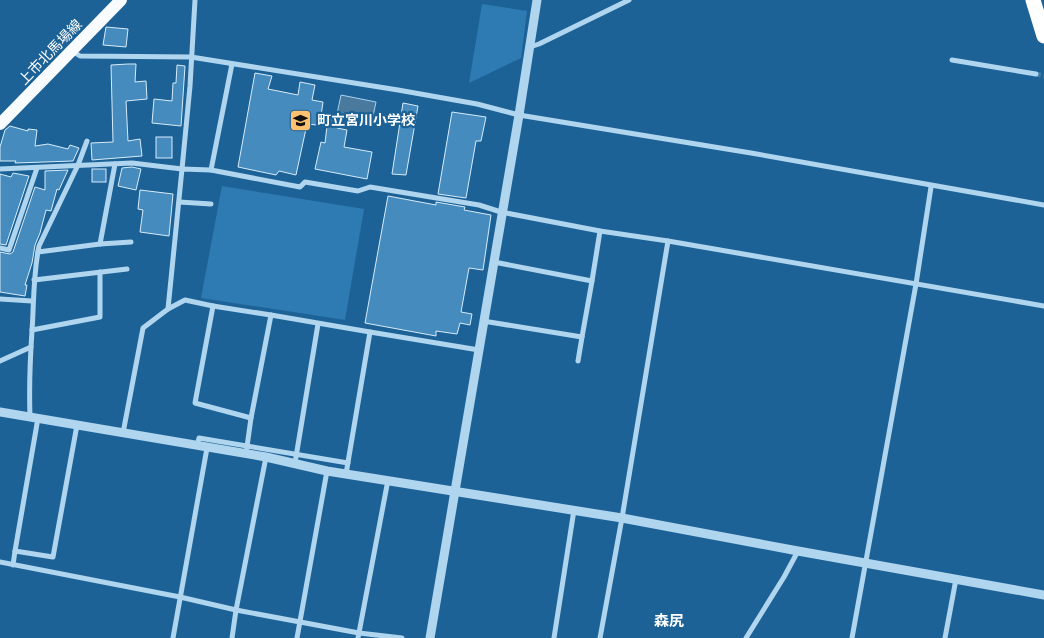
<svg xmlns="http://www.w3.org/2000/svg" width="1044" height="638" viewBox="0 0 1044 638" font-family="'IBM Plex Sans','Noto Sans JP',sans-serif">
  <rect width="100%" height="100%" fill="#1d6296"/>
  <g fill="#2d7bb2">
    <polygon points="482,4 527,11 521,58 469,83"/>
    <polygon points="222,186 364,209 345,320 201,298"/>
  </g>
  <polygon fill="#497a9e" stroke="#a4d2f1" points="341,95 376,102 372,121 337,114"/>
  <g fill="#458bbd" stroke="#d7ecfb">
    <polygon points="106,27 128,29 126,47 103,45"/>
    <polygon points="128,64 136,64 135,82 146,81 147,99 126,101 128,141 140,139 142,156 92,160 91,143 113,142 111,65"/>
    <polygon points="177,65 185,66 181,126 152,123 154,99 172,101 173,83 176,83"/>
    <polygon points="255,73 272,76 268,89 298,95 300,82 315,85 312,100 323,102 321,116 338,120 337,128 347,130 344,147 372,152 367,179 315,169 321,142 325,143 327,126 307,124 296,175 279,171 276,175 238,167"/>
    <polygon points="403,103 418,106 406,175 392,174"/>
    <polygon points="452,112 486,117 481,141 476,141 466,198 438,194"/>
    <polygon points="10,126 28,131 28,129 37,130 35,146 48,144 68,149 70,145 79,148 73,161 15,163 16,161 0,161 0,147 5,130"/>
    <rect x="156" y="137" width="16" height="21"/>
    <polygon points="132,167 141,169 136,190 118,186 122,168"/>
    <rect x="92" y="169" width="14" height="13"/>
    <polygon points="68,170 59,190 57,189 51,211 46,210 40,233 35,245 32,263 25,285 27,285 25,296 0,292 0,252 10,254 13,252 35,187 45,190 45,171"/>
    <polygon points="13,173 29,176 6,245 0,244 0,174 11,177"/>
    <polygon points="140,190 173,194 169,236 140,232 143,210 138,209"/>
    <polygon points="388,196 436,205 436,202 465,207 464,210 491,215 483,270 469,268 461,312 472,314 470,325 460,323 457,334 436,331 436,336 365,323"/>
  </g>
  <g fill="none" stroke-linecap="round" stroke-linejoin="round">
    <polyline stroke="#3f7aa6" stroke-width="5" stroke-dasharray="5 2.5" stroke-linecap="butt" points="1036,74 1044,76"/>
    <g stroke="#b0d5ef" stroke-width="5">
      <polyline points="530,47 539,44 629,0"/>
      <polyline points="72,51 80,56 191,57 398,90 477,104 519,115 751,153 1044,205"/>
      <polyline points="952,60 1036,74"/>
      <polyline points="115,164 100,244 131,242"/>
      <polyline points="0,169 132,163 182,169 190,86 195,0"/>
      <polyline points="211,170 300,187 305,182 358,191 370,187 479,205 501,212 600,231 668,241 1044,306"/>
      <polyline points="179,202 211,204"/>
      <polyline points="0,248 9,250 37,168"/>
      <polyline points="38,252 100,244"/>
      <polyline points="494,262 592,281 600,231"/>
      <polyline points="34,280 127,269"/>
      <polyline points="0,299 32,301"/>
      <polyline points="213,306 271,315 251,418"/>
      <polyline points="168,309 185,300 213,306 195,403 251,418 246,454"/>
      <polyline points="271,315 370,332"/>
      <polyline points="483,321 582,337 592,281"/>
      <polyline points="32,330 100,317 100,272"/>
      <polyline points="0,361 31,347"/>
      <polyline points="578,361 582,337"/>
      <path d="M30 417C29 388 30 360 32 331 34 302 33 275 39 246L78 165 87 141"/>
      <polyline points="123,433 143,328 168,309 182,169 211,170 232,64"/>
      <polyline points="197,446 199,438 348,463"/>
      <polyline points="295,463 318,324"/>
      <polyline points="346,474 370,332 479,350"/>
      <polyline points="15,551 38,418"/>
      <polyline points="0,562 180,597 236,610 359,633 402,638"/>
      <polyline points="13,565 15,551 53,557 77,425"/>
      <polyline points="173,638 207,448"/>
      <polyline points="232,638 236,610 266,457"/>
      <polyline points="297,638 327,471"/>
      <polyline points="358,638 388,480"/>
      <polyline points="554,638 574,510"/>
      <polyline points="600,638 622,518 668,241"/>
      <polyline points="746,638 784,577 798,551"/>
      <polyline points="852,638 916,284 931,187"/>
      <polyline points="945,638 956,579"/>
    </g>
    <g stroke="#b0d5ef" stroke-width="9">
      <polyline points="0,412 266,457 327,471 622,518 798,551 1044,595"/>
      <polyline points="430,638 519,115 537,0"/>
    </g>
    <polyline stroke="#f9fcff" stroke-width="12" points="0,124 121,0"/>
    <polyline stroke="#fff" stroke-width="15" points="1033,0 1044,36"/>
  </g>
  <defs>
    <symbol id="school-square" viewBox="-11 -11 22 22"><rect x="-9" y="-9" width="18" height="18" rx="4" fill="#ffc16f" stroke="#1d6296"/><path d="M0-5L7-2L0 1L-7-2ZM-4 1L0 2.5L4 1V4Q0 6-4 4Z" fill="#111"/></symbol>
  </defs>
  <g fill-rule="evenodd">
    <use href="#school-square" x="288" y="108" width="25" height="25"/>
  </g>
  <g text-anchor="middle" stroke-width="4.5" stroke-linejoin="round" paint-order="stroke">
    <g font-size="14" fill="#fff" stroke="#1d6296">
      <text transform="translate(50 52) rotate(-46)" y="5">上市北馬場線</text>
    </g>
    <g font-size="14" font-weight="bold" fill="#fff" stroke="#1d6296" text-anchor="start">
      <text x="317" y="125">町立宮川小学校</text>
    </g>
    <g font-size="15" font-weight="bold" fill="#fff" stroke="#1d6296">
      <text x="669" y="626">森尻</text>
    </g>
  </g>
</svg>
